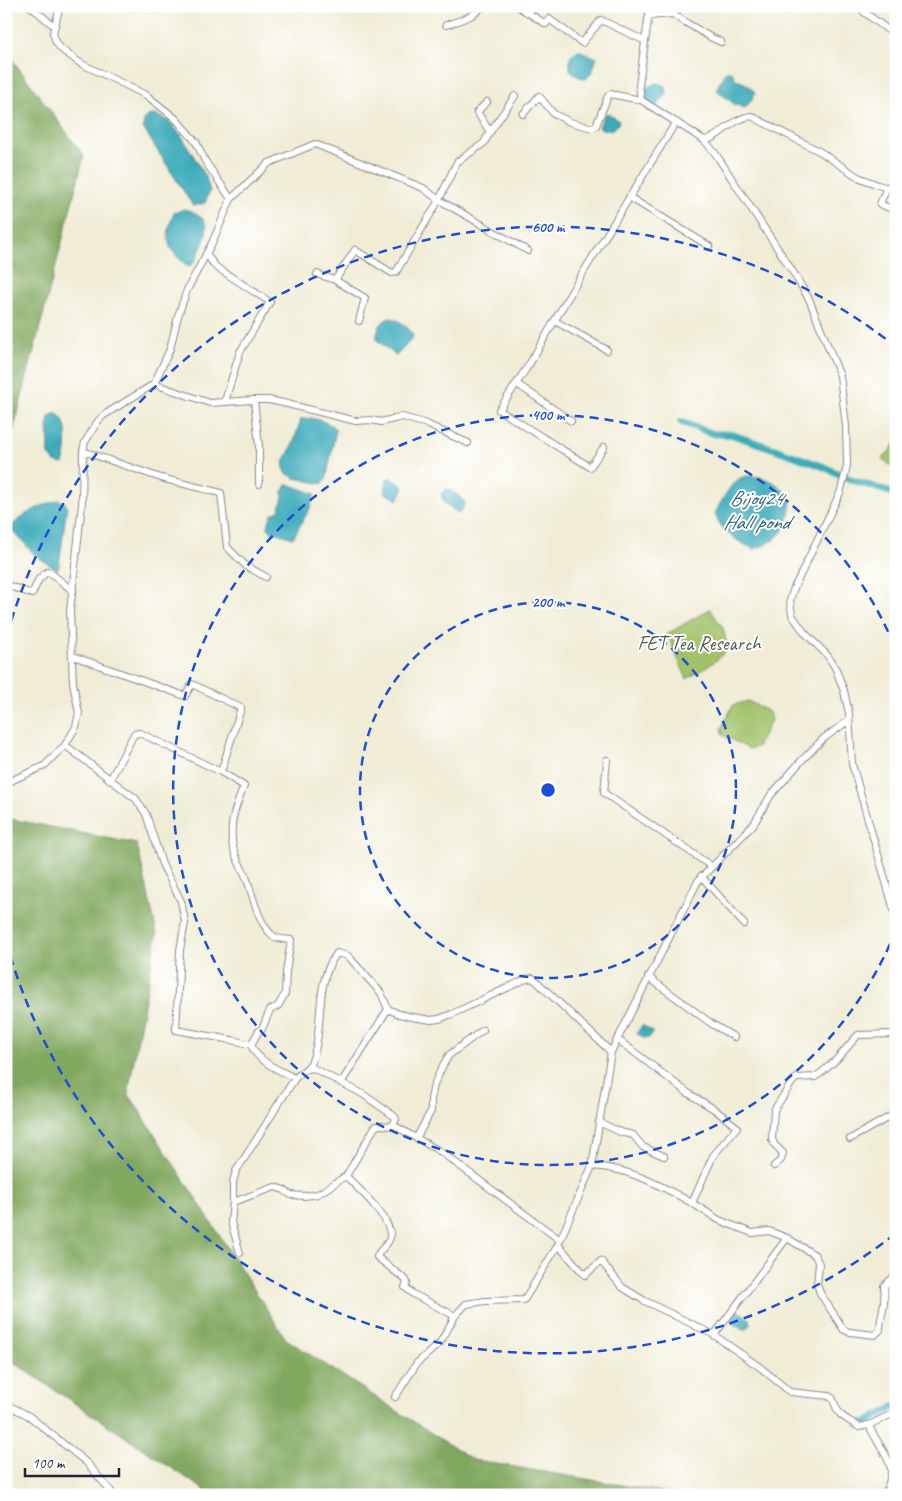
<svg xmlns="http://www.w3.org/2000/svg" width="902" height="1501" viewBox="0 0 902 1501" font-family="Caveat,sans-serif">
  <rect width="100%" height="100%" fill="#fff"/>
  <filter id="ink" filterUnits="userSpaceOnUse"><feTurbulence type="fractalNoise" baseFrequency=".02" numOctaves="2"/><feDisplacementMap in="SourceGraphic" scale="10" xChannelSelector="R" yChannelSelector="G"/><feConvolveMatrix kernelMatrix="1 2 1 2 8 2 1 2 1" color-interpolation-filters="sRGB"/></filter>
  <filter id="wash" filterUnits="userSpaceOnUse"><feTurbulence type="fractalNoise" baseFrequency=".0096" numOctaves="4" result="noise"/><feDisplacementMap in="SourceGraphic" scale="20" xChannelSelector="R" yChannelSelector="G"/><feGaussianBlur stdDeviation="1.12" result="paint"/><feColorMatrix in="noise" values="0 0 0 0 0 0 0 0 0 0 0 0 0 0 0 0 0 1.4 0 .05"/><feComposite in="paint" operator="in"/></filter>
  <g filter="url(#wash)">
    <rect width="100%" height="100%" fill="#f0ecd5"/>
    <g fill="#a2c26b" stroke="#627253">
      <polygon points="896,443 896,468 882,460"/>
      <polygon points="710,609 723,628 728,649 714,662 687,679 667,634"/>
      <polygon points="748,701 769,712 771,720 757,747 749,749 723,735 721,729 733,705"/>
    </g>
    <g fill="#81a85f" stroke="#52654d">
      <polygon points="6,51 84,156 6,459"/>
      <polygon points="6,818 137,844 157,934 128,1093 286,1339 473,1460 681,1495 212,1495 13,1362 6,1345"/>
    </g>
    <g fill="#3cabba" stroke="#2f667a">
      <path d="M578 50 597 58 591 74 586 79C571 74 569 74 570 57Z"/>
      <polygon points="728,70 732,72 736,80 745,83 755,92 751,101 745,108 734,104 717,90 718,85"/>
      <polygon points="656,83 666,86 667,94 658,104 655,106 643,99 641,90"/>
      <path d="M607 113 619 121C617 130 606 132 599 127L604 115Z"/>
      <polygon points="155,115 168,120 181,135 206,177 210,191 205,203 193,206 143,128 144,120 148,116"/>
      <path d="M184 209C209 216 211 228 200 250 197 257 195 263 189 267 167 250 163 240 174 213Z"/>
      <path d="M389 318C400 319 406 326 413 334L412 339 396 356 377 340C376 331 380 322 389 318Z"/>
      <path d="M56 412C59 415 63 418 64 422 68 431 67 455 63 464L55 462 49 455 48 422 49 417Z"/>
      <path d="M312 418C321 421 330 422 336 430L326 480 322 484 295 478 286 473 283 464 293 444 301 419Z"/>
      <path d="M751 476C770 477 781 485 791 500 789 527 781 541 754 549 737 541 722 533 715 514 720 503 731 481 743 477 745 476 748 476 751 476Z"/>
      <polygon points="390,477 404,487 398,500 385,493 387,479"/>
      <polygon points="288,484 315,494 310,508 293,538 271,531 267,527 272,514 279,511 283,497 282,492"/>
      <path d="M447 489 458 495 465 503 462 510 458 513C451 508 441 504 442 493Z"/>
      <path d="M59 500 65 503 67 506 59 565 58 569H56L35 555 13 531 11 527C23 513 42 505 59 500Z"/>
      <polygon points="642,1025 652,1031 652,1033 649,1038 644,1038 637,1033"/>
      <path d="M734 1311H738L750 1319 751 1324 747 1329C740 1329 735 1326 731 1322Z"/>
    </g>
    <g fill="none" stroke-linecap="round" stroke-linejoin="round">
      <g stroke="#3cabba" stroke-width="7">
        <polyline points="681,422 714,434 730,434 775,449 822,466 852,480 896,494"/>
        <polyline points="859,1424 867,1422 896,1406"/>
      </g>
    </g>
  </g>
  <g filter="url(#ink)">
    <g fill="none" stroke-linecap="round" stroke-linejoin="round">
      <defs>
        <g id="street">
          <polyline points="30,6 54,26"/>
          <polyline points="517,6 546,24 549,19 582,43 601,20 645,41"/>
          <polyline points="650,6 639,85 641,100 704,140 715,153 793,272 809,299 840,376 846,426 847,465 845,475 840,493 794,588 790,600 792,615 804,632 827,655 835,667 844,691 849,713 852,764 896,917"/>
          <polyline points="864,12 896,36"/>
          <polyline points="649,16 672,14 710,37 721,42"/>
          <path d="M446 25C457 21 475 17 482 6"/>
          <polyline points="523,114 539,96 554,114 570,122 593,128 596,126 608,96 610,94 641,100"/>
          <polyline points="490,132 515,96"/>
          <path d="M704 140C718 140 732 118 751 116L819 151 858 177 878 185 896 190"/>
          <polyline points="887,187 880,204 896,211"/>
          <polyline points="629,197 709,246"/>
          <polyline points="231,199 269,163 315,144 423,188 439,200 457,162 484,143 490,132 477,112 487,102"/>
          <polyline points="206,254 216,267 270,302 240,352 225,401"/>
          <polyline points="317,274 335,280 355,250 392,273 396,272 439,200 528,251"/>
          <polyline points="335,280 365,298 359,321"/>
          <polyline points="555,321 607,350"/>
          <polyline points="154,384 210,403 254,400 259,446 259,484"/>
          <polyline points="517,384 571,421"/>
          <polyline points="254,400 269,400 283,403 356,421 371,420 381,422 402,417 424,423 468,443"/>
          <polyline points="604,447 590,467 499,410 530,363 573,289 676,122"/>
          <polyline points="83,451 161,478 221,493 227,547 246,566 266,577"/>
          <polyline points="6,591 10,586 32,594 39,579 47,572 52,574 73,591"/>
          <path d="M73 656 185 696 192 684 241 708 221 772 244 786C236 807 230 818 232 841 233 855 241 865 246 877 253 895 257 919 270 933 276 940 283 939 291 940L286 972 285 994 278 1006 270 1010 262 1029 258 1032 251 1045"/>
          <path d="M65 745 136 799 146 814 162 864 181 901 185 922 180 950 176 1030 237 1041 251 1045C258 1062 280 1071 295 1078"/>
          <polyline points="607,760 604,793 711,866"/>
          <polyline points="110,780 134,734 140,733 221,772"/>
          <polyline points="6,783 44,766 65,745 76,727 79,713 73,683 70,611 82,504 83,451 85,442 98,421 104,415 154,384 170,349 178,316 187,290 212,243 231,199 205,161 196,142 175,118 146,95 80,63 61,49 56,42 53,33 60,6"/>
          <polyline points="701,876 744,924"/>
          <polyline points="648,977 712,1024 734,1037"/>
          <path d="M617 1039 688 1093 714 1109 737 1127 713 1156 692 1203 719 1220 752 1233 769 1231 787 1238 815 1255 819 1264 817 1284 820 1293 844 1330 850 1332 875 1335 880 1330C880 1314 887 1303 884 1286L896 1275"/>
          <polyline points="307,1069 313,1068 361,1093 394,1116 396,1119 393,1125"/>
          <polyline points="341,1083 388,1009"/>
          <polyline points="599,1122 620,1132 633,1135 643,1147 664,1156"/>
          <polyline points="417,1137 431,1111 431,1099 434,1085 442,1067 449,1055 483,1030"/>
          <polyline points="850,1139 896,1113"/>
          <path d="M592 1166C629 1168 660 1185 692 1203"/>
          <polyline points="774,1166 781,1160 783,1153 774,1144 772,1139 774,1110 793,1081 797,1078 815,1077 821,1073 836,1060 858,1035 896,1034"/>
          <path d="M346 1176C358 1189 392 1218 390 1237 389 1245 379 1249 377 1257L406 1280 407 1283 405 1287 413 1294 455 1316 466 1304 485 1301 524 1300 558 1245 592 1166 611 1052 698 881 753 825 771 795 803 759 823 739 849 720"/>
          <path d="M233 1202 275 1187 284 1190 291 1195 304 1196 318 1194 346 1176 375 1127C381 1122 387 1128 393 1125L441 1152 560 1240"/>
          <path d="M558 1245 585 1275 601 1261 622 1287 643 1300 714 1335 761 1368 790 1392 829 1396 833 1399C839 1418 843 1416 859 1427L869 1425"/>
          <path d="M240 1253 231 1222 233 1202V1182L236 1171C256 1141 274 1110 294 1080 299 1073 309 1069 312 1061 325 1026 313 984 337 953L348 956 381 993 388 1009 399 1014 412 1017 431 1020 439 1019 452 1014 526 979 533 978 611 1052"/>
          <polyline points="714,1335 787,1238"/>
          <polyline points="395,1397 417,1363 440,1343 455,1316"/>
          <polyline points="6,1404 29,1416 87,1463 114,1495"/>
          <path d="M885 1495C888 1487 891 1479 891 1471 891 1458 874 1439 869 1425L896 1412"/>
        </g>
      </defs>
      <use href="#street" stroke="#898788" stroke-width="8"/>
      <use href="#street" stroke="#fff" stroke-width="6"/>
    </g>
  </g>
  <g fill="none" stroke="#1d4ed8" stroke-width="2.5" stroke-dasharray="9 6">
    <circle cx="548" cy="790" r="188"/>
    <path d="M896 930A375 375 0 1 1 896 650"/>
    <path d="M895 1234A563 563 0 0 1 7 945M7 635A563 563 0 0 1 895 346"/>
  </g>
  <g text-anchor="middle" stroke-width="4" stroke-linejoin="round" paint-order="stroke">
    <g font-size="20" fill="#4f5a4c" stroke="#fff">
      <text x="699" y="650">FET Tea Research</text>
    </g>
    <g font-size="21" font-style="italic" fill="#2e6074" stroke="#fff">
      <text x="756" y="505">Bijoy24<tspan x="756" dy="24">Hall pond</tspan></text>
    </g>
  </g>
  <circle cx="548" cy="790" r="8" fill="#1d4ed8" stroke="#fff" stroke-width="2.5"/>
  <g font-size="15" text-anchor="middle" font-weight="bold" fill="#1d4ed8" stroke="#fff" stroke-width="4" stroke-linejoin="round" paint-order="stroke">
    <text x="548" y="232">600 m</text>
    <text x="548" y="420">400 m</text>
    <text x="548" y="607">200 m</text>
  </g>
  <rect width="902" height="1501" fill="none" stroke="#fff" stroke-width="25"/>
  <path d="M25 1468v8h94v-8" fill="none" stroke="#22223b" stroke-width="2.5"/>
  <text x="32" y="1468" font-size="15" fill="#22223b" stroke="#ffffff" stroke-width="4" paint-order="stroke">100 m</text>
</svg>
